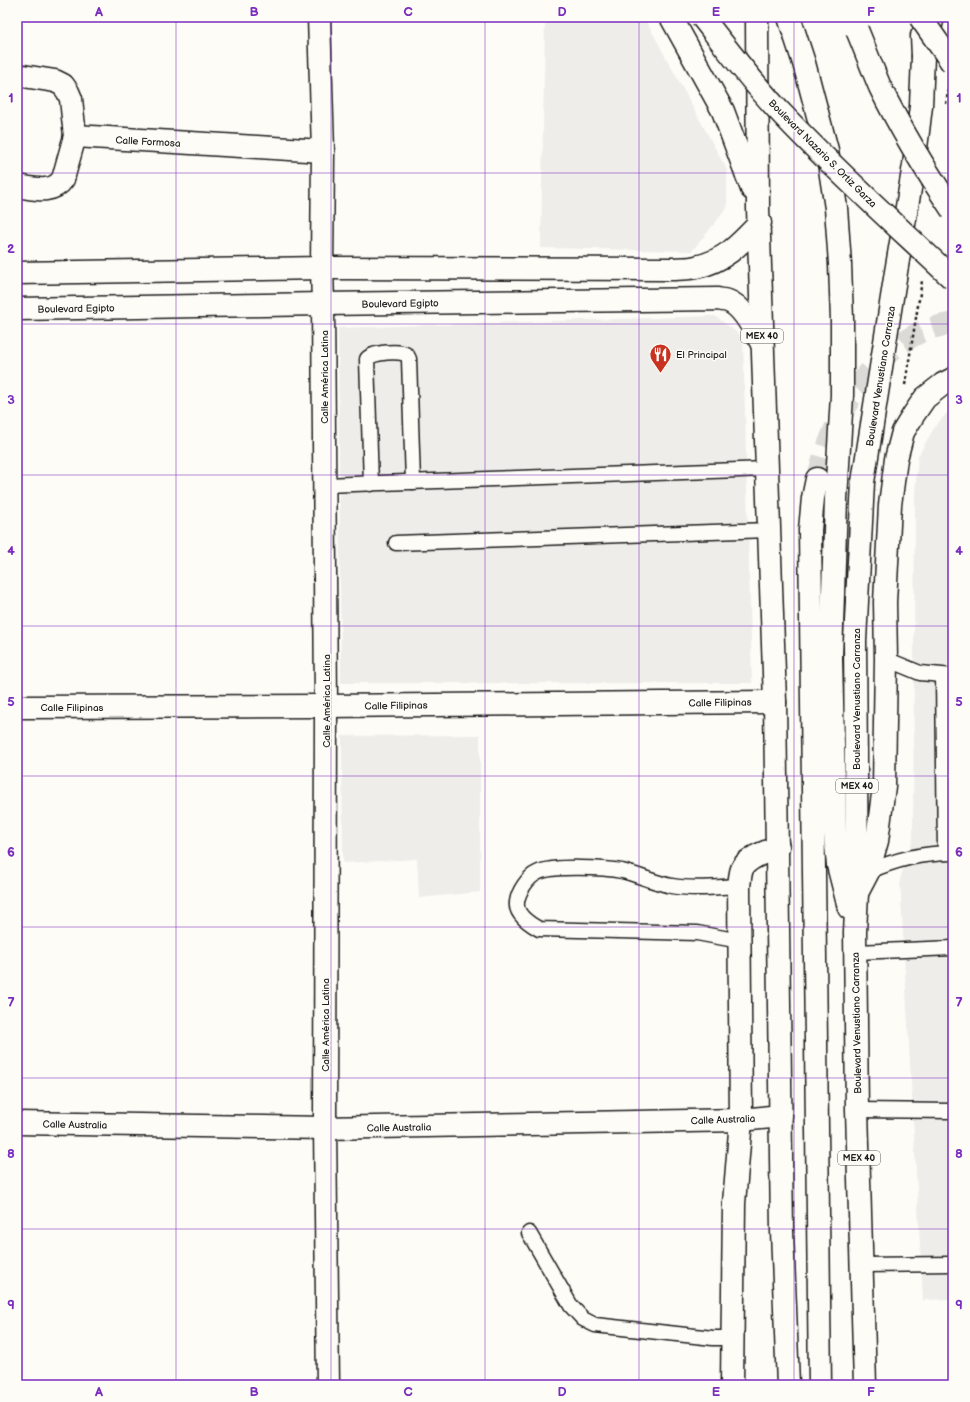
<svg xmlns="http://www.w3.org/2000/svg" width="970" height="1402" viewBox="0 0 970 1402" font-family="'Balsamiq Sans',sans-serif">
  <rect width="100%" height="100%" fill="#fdfcf7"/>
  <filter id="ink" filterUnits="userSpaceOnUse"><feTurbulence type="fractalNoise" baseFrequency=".025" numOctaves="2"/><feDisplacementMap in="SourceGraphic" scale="8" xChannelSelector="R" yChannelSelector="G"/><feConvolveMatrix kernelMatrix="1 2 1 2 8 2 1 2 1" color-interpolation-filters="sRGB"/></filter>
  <g filter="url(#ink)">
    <g fill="#eeede9">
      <polygon points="545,17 644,17 727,170 727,208 692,251 541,248"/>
      <polygon points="715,316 743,337 752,683 341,683 338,328"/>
      <polygon points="953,407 953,1299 923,1300 900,879 913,839 915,493 918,456 936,425"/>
      <polygon points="480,735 480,892 419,898 417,859 343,863 342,736"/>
    </g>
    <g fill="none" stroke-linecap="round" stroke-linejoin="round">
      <path stroke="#dbdad6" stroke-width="22" stroke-dasharray="22 11" stroke-linecap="butt" d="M817 479C835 420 857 368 913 336 925 329 939 326 953 323"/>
      <defs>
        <g id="lane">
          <path d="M371 484 367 359C372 352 401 350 407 355L409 359 413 482"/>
          <polyline points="325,485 767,469"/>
          <polyline points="396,543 769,530"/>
          <polyline points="886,659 920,673 953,676"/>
          <polyline points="943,676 945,853"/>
          <path d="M868 872C896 859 922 853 953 853"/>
          <path d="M739 886C718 887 694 890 672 886 655 883 639 875 622 871 606 868 552 865 537 873 528 877 518 892 517 902 515 914 530 924 539 929L697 933 740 941"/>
          <polyline points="856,952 953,948"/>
          <polyline points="857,1110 953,1111"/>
          <polyline points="529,1233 571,1306 583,1319 595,1325 713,1338 731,1338"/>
          <polyline points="862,1265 953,1264"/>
        </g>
        <g id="street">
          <polyline points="319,17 323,151 322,268 323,304 326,706 325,1128 328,1385"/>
          <path d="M17 75 55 81 63 85 68 92 71 99 75 136 63 179C52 195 33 188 17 186"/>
          <polyline points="75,136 323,151"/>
          <path d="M17 273 322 268 674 269C682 268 689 269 696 267 725 261 740 244 760 223"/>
          <path d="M17 309 323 304 718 299C721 300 725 300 728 301 743 306 755 331 762 344"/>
          <polyline points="17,707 326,706 775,702"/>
          <polyline points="17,1123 325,1128 741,1120 781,1116"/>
          <path d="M732 1385 734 1203 741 1120 739 886C740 880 740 874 742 869 747 857 767 852 778 847"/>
        </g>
        <g id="primary">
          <polyline points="671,17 723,111 752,189"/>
          <polyline points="757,17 758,208 775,702 782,1231 788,1385"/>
          <polyline points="789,17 804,63 827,150 836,208 840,264 842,320 842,395 836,499 831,657 835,834 838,865 849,908"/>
          <polyline points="865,1385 857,1110 855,932 857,893 855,641 863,482 896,272 914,165 921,106 923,56 922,36"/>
        </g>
        <g id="highway">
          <polyline points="923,56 933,17"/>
          <polyline points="817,479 813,498 810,530 820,1385"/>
          <polyline points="857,893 868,872 877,841 884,786 886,659 885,602 890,505 896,459 903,432 914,414 925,398 943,384 953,379"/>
        </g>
      </defs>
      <use href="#lane" stroke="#1c1c1c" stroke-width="17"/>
      <use href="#street" stroke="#1c1c1c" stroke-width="25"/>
      <use href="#primary" stroke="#1c1c1c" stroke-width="25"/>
      <use href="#highway" stroke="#1c1c1c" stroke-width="25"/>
      <g stroke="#1c1c1c" stroke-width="2.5" stroke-dasharray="3 3" stroke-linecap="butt">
        <polyline points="946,104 948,91 953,89"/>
        <polyline points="905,385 922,281"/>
      </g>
      <use href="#lane" stroke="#fdfcf7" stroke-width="14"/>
      <use href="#street" stroke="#fdfcf7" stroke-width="22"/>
      <use href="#primary" stroke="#fdfcf7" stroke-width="22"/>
      <use href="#highway" stroke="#fdfcf7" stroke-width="22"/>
      <defs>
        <g id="primary-bridge">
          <path d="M702 17C728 50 754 85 783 115 837 172 896 225 953 279"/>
          <polyline points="920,17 953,64"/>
        </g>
        <path id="highway-bridge" d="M857 30C865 49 872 68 880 87 901 130 926 171 953 211"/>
      </defs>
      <use href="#primary-bridge" stroke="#1c1c1c" stroke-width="25" stroke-linecap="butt"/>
      <use href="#highway-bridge" stroke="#1c1c1c" stroke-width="25" stroke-linecap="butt"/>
      <use href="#primary-bridge" stroke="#fdfcf7" stroke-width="22"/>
      <use href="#highway-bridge" stroke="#fdfcf7" stroke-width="22"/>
    </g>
  </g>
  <path fill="none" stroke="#7b2cbf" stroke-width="1" stroke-opacity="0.55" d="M176 17V1385M331 17V1385M485 17V1385M639 17V1385M794 17V1385M17 173H953M17 324H953M17 475H953M17 626H953M17 776H953M17 927H953M17 1078H953M17 1229H953"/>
  <defs>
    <symbol id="restaurant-pin" viewBox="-11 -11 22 30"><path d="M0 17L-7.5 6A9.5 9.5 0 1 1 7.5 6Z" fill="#c8321e" stroke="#fdfcf7"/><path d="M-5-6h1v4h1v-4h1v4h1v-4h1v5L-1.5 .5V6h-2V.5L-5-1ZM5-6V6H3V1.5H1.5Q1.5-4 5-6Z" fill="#fff"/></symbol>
  </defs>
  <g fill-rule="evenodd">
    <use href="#restaurant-pin" x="648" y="342" width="25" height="34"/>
  </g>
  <g text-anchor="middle" stroke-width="3" stroke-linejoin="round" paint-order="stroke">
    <g fill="#fdfcf7" stroke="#605f5e" stroke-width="1">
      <rect x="741" y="329" width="42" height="14" rx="3"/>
      <rect x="836" y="779" width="42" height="14" rx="3"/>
      <rect x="838" y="1151" width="42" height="14" rx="3"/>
    </g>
    <g font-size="9" font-weight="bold" fill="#1c1c1c">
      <text x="762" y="339">MEX 40</text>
      <text x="857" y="789">MEX 40</text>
      <text x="859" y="1161">MEX 40</text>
    </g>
    <g font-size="10" fill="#1c1c1c" stroke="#fdfcf7">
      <text transform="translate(148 141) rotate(3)" y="4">Calle Formosa</text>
      <text transform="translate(823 153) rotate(45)" y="4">Boulevard Nazario S. Ortiz Garza</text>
      <text transform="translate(400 303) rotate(-1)" y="4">Boulevard Egipto</text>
      <text transform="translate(76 308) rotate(-1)" y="4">Boulevard Egipto</text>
      <text transform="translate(880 376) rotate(-81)" y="4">Boulevard Venustiano Carranza</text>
      <text transform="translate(324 377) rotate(-90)" y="4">Calle América Latina</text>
      <text transform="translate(856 699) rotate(-90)" y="4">Boulevard Venustiano Carranza</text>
      <text transform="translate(326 701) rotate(-90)" y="4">Calle América Latina</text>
      <text transform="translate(720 702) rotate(-1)" y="4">Calle Filipinas</text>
      <text transform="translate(396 705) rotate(-1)" y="4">Calle Filipinas</text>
      <text x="72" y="711">Calle Filipinas</text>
      <text transform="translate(856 1023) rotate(-91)" y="4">Boulevard Venustiano Carranza</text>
      <text transform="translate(325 1025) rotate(-90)" y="4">Calle América Latina</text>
      <text transform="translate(723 1119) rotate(-2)" y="4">Calle Australia</text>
      <text transform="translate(75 1124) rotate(1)" y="4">Calle Australia</text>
      <text transform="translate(399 1127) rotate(-1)" y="4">Calle Australia</text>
    </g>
    <g font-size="10" fill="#1c1c1c" stroke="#fdfcf7" text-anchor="start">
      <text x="676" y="358">El Principal</text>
    </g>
  </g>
  <rect width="970" height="1402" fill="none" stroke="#fdfcf7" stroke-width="44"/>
  <rect x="22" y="22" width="926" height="1358" fill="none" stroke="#7b2cbf" stroke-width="1.5"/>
  <g font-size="13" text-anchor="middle" font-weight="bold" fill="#7b2cbf">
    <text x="99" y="16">A</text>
    <text x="254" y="16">B</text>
    <text x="408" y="16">C</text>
    <text x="562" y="16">D</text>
    <text x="716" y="16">E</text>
    <text x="871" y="16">F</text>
    <text x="11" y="102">1</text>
    <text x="959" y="102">1</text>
    <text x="11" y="253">2</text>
    <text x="959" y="253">2</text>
    <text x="11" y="404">3</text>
    <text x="959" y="404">3</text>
    <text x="11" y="555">4</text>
    <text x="959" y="555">4</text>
    <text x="11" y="706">5</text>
    <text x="959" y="706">5</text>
    <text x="11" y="856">6</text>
    <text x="959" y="856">6</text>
    <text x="11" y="1007">7</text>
    <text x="959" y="1007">7</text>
    <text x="11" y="1158">8</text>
    <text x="959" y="1158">8</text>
    <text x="11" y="1309">9</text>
    <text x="959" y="1309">9</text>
    <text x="99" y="1396">A</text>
    <text x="254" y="1396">B</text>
    <text x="408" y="1396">C</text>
    <text x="562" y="1396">D</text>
    <text x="716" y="1396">E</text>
    <text x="871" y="1396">F</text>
  </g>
</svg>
